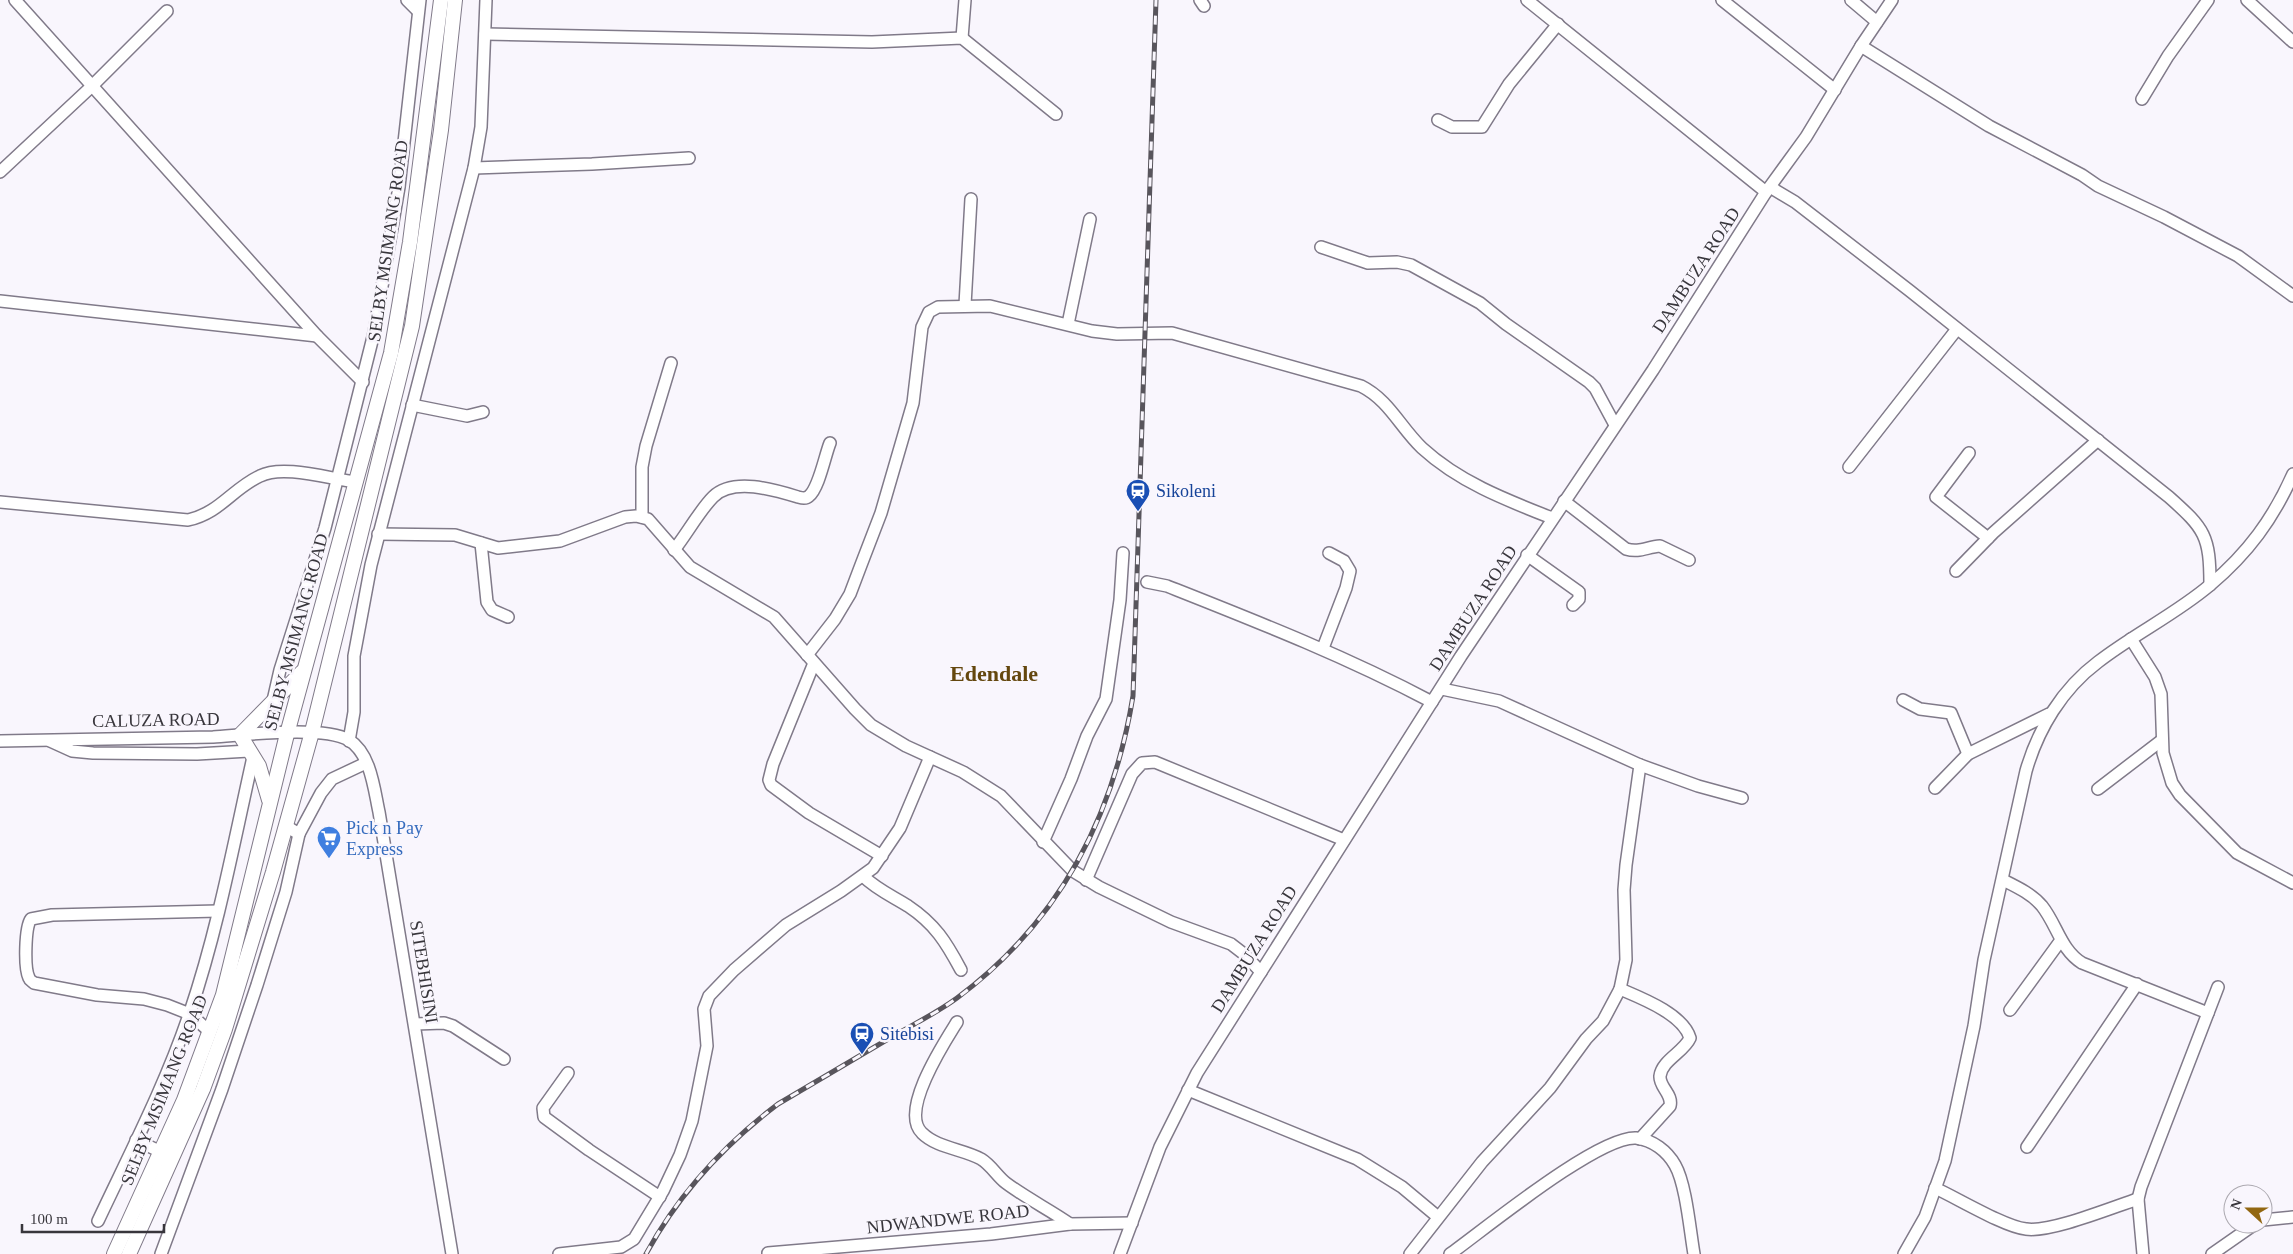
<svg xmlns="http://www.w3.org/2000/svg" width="2293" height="1254" viewBox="0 0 2293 1254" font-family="'Times New Roman',serif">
  <rect width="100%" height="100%" fill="#f9f6fd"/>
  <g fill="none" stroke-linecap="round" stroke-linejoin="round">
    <defs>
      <g id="minor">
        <polyline points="15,0 317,336 363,382"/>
        <polyline points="407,0 418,11"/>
        <polyline points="1200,0 1204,6"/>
        <polyline points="1527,0 1766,192"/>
        <polyline points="1722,0 1835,90"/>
        <polyline points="1851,0 1877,22"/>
        <polyline points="2247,0 2293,42"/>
        <polyline points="485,34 872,42 962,38 1056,114"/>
        <polyline points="962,38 965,0"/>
        <polyline points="1861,46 1989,126 2082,175 2098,186 2164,217 2238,256 2293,296"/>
        <polyline points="2142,99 2168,56 2208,0"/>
        <polyline points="1438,120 1452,127 1482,127 1509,84 1558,24"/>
        <polyline points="474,168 592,164 689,158"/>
        <polyline points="0,172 91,87 167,11"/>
        <path d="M1770 187 1795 202 1910 291 2169 497C2205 529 2210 536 2210 585"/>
        <polyline points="1321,247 1368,263 1397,262 1411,265 1480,303 1506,324 1589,382 1595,388 1615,425"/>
        <polyline points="0,301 317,336"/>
        <polyline points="965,305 971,199"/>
        <polyline points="1068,324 1090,219"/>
        <polyline points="412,405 467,416 483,412"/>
        <polyline points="1969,453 1936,497 1988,538"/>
        <polyline points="1849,467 1957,329"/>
        <path d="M1564 501 1626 549C1639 553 1647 547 1660 546L1689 560"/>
        <path d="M0 502 188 520C220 513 232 489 260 476 283 464 330 479 356 482"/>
        <polyline points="642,517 642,467 646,446 671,363"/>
        <polyline points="378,534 455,535 498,548 560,541 625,517 636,516 648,519 690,567 774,617 855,709 871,725 906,746 963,772 1001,796 1073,871 1099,887 1171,922 1231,944 1244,954 1261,972"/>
        <polyline points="481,543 487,602 492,610 508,617"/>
        <path d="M674 550C686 535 700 510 713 497 733 477 775 490 798 497 802 498 806 499 809 496 819 488 825 455 830 443"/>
        <polyline points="1527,555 1579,592 1579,599 1573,605"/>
        <polyline points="1956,571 1993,533 2098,440"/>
        <path d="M1147 582 1167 586C1258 622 1345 656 1432 702"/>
        <polyline points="2131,639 2155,677 2161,694 2163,753 2172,783 2180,795 2237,853 2293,883"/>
        <polyline points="1323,648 1346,588 1350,571 1344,561 1329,553"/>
        <path d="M807 655 835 619 850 594 861 565 881 513 913 403 922 327 929 312 938 307 990 306 1092 331 1117 334 1172 333 1361 386C1389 400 1400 427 1422 448 1459 482 1506 500 1552 518"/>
        <polyline points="814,663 773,764 769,780 771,785 809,813 882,856"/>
        <polyline points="1442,689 1499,701 1640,765 1698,786 1742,798"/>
        <polyline points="1903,700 1920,709 1951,713 1968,754"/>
        <polyline points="272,705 280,670 325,528 374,333 399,187 420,0"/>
        <path d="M0 741C71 739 142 739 213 737 245 735 323 725 349 740 371 754 374 789 379 812L452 1254"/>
        <polyline points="50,741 72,751 93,753 197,754 249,751"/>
        <polyline points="349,741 354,712 354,656 371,565 474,168 481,127 486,0"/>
        <polyline points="1935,788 1968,754 2049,714"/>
        <polyline points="2098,789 2162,740"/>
        <polyline points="299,834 321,793 332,779 366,763"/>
        <polyline points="1043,842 1071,779 1087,736 1106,699 1120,600 1123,553"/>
        <path d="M863 876C876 889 892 896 908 906 935 924 946 942 961 970"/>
        <polyline points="1086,880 1132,774 1142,763 1155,762 1344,840"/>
        <path d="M2003 880C2017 887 2032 894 2042 906 2057 925 2061 950 2082 963L2208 1013"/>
        <path d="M1620 989C1641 998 1683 1014 1690 1038 1684 1052 1662 1060 1660 1076 1659 1087 1673 1094 1670 1106L1640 1139"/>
        <polyline points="2010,1010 2061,940"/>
        <path d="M957 1022C944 1043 899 1111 922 1133 937 1148 963 1149 981 1159 991 1165 997 1176 1006 1183 1026 1198 1050 1210 1070 1224"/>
        <polyline points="415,1024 444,1023 453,1026 504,1059"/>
        <path d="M210 1032 190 1014 167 1005 144 999 97 995 34 983C32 981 30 981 29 978 24 968 25 927 31 919L52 915 218 911"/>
        <polyline points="568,1073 543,1108 544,1117 589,1150 660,1197"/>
        <polyline points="1188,1090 1357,1159 1402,1187 1438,1217"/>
        <polyline points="136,1140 161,1152"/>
        <polyline points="2027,1147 2137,984"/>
        <path d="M1935 1188C1957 1198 2005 1227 2026 1229 2050 1233 2113 1207 2138 1199"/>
        <polyline points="2263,1220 2293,1217"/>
        <path d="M98 1221C130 1153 166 1084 190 1012 218 929 234 842 253 757"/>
        <polyline points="768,1253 991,1234 1070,1224 1132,1223"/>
        <polyline points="161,1254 222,1089 257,985 286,892 299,834 286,826"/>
        <polyline points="559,1254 621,1247 634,1239 663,1191 680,1155 692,1121 707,1046 704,1009 709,996 734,970 786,925 841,891 873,868 900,828 930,757"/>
        <polyline points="1120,1254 1160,1147 1197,1073 1461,656 1653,370 1766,192 1806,137 1861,46 1892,0"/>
        <polyline points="1410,1254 1482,1162 1550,1088 1586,1039 1603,1021 1620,989 1626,960 1624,890 1626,865 1640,765"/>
        <path d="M1450 1254C1485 1229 1598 1136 1636 1138 1653 1140 1667 1151 1675 1165 1686 1184 1690 1231 1694 1254"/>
        <path d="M1904 1254 1925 1217 1945 1161 1974 1026 1984 960 2026 771C2038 729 2062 689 2098 662 2134 634 2176 614 2210 585 2248 553 2273 519 2293 474"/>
        <polyline points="2143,1254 2138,1199 2141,1187 2218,987"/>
        <polyline points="2212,1254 2255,1224"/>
      </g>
      <g id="major">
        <polyline points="269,800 259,766 240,735 302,672"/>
        <polyline points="114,1254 184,1100 223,995 287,734 391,353 410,242 441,0"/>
        <polyline points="129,1254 203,1089 225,1029 273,872 312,732 412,326 441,130 455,0"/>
      </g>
    </defs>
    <use href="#minor" stroke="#807a89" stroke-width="14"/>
    <use href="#major" stroke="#807a89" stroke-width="16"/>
    <use href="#minor" stroke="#fff" stroke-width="11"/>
    <use href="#major" stroke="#fff" stroke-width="14"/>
    <defs>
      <path id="rail" d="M646 1254C679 1193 724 1145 778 1104 817 1081 856 1058 895 1035 916 1023 938 1012 957 998 1058 923 1113 819 1133 696L1156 0"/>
    </defs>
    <use href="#rail" stroke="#58555c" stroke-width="5"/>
    <use href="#rail" stroke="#f9f6fd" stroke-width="3" stroke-dasharray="9" stroke-linecap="butt"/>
  </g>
  <defs>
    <symbol id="station-pin" viewBox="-11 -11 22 30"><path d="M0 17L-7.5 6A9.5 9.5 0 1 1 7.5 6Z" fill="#1a4fb4" stroke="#f9f6fd"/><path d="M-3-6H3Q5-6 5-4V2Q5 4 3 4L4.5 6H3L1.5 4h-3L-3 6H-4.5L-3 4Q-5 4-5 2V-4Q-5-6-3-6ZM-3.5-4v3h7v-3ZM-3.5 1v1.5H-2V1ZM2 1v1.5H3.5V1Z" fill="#fff"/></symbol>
    <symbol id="supermarket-pin" viewBox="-11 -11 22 30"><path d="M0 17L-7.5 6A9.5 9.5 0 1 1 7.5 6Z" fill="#3f7fe0" stroke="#f9f6fd"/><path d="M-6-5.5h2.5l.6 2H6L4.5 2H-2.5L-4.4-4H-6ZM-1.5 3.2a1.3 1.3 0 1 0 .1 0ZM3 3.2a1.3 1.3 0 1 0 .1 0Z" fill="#fff"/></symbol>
  </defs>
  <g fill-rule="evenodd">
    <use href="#station-pin" x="1124" y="477" width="28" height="38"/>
    <use href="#supermarket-pin" x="315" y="824" width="28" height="38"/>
    <use href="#station-pin" x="848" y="1020" width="28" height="38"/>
  </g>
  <g text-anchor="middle" stroke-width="5" stroke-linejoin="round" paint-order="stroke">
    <g font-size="18" fill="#38363c" stroke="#f9f6fd">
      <text transform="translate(388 241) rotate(-82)" y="6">SELBY MSIMANG ROAD</text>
      <text transform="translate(1696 270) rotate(-57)" y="6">DAMBUZA ROAD</text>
      <text transform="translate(1473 608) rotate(-57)" y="6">DAMBUZA ROAD</text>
      <text transform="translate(296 632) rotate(-75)" y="6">SELBY MSIMANG ROAD</text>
      <text transform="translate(156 720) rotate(-1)" y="6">CALUZA ROAD</text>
      <text transform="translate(1254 949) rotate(-58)" y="6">DAMBUZA ROAD</text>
      <text transform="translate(424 972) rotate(81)" y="6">SITEBHISINI</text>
      <text transform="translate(164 1090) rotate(-68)" y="6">SELBY MSIMANG ROAD</text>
      <text transform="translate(948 1219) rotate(-6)" y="6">NDWANDWE ROAD</text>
    </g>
    <g font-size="18" fill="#164399" stroke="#f9f6fd" text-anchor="start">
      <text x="1156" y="497">Sikoleni</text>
      <text x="880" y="1040">Sitebisi</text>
    </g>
    <g font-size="18" fill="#366cbe" stroke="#f9f6fd" text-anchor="start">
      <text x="346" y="834">Pick n Pay<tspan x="346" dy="21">Express</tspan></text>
    </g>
    <g font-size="22" font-weight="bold" fill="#64470e" stroke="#f9f6fd">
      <text x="994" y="681">Edendale</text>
    </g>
  </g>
  <g transform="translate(2248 1209) rotate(291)"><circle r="24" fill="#f9f6fd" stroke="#aca9b0"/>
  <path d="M0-4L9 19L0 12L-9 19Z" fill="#926711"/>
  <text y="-8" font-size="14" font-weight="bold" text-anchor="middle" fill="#38363c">N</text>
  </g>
  <path d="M22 1224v8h142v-8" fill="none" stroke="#38363c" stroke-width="2.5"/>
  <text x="30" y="1224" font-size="15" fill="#38363c" stroke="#f9f6fd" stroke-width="4" paint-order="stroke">100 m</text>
</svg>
